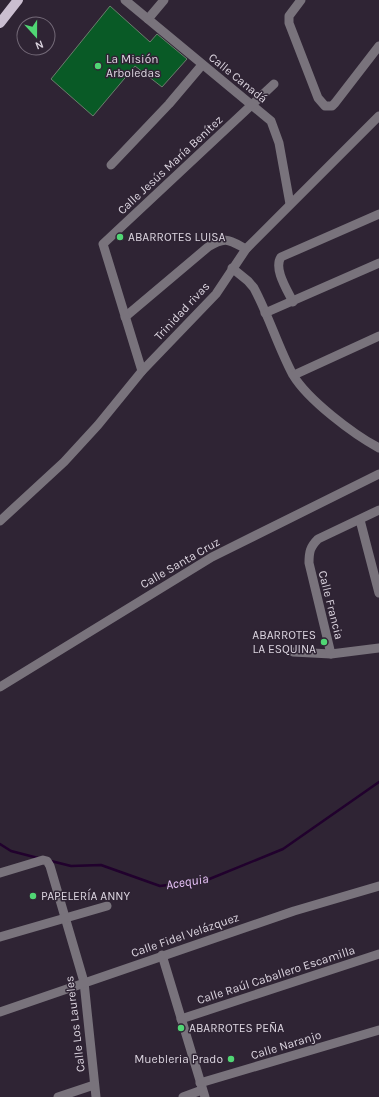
<svg xmlns="http://www.w3.org/2000/svg" width="379" height="1097" viewBox="0 0 379 1097" font-family="Karla,sans-serif">
  <rect width="100%" height="100%" fill="#2f2434"/>
  <g fill="none" stroke-linecap="round" stroke-linejoin="round">
    <g stroke="#21012d" stroke-width="2.5">
      <polyline points="0,844 11,851 38,858"/>
      <polyline points="51,861 71,866 101,865 160,886 207,880 283,849 379,782"/>
    </g>
  </g>
  <polygon fill="#095a26" stroke="#6b7d6d" points="110,6 150,42 157,34 187,59 162,87 135,66 93,116 51,79"/>
  <g fill="none" stroke-linecap="round" stroke-linejoin="round">
    <g stroke="#79737c" stroke-width="9">
      <polyline points="125,0 271,121 279,143 290,204"/>
      <polyline points="301,0 289,16 289,23 318,98 325,106 332,106 335,103 379,46"/>
      <polyline points="148,19 164,0"/>
      <polyline points="111,165 169,104 202,65"/>
      <path d="M232 268 248 281 254 288C269 316 278 347 293 375 308 400 353 434 379 448"/>
      <path d="M293 302C288 291 273 269 281 257L379 214"/>
      <polyline points="265,313 379,263"/>
      <path d="M125 317 208 247C226 236 229 240 246 249"/>
      <polyline points="142,371 103,244 274,84"/>
      <polyline points="294,375 379,336"/>
      <polyline points="360,520 379,593"/>
      <polyline points="0,521 64,462 98,425 142,371 216,294 246,249 379,116"/>
      <polyline points="293,652 331,654 379,648"/>
      <path d="M331 654 309 563C309 552 310 547 318 539L379 510"/>
      <polyline points="0,687 212,557 379,474"/>
      <polyline points="0,873 43,860 47,861 50,866 84,982 96,1097"/>
      <polyline points="0,937 107,906"/>
      <polyline points="162,955 205,1097"/>
      <polyline points="0,1012 294,911 379,886"/>
      <polyline points="181,1019 379,954"/>
      <polyline points="200,1083 379,1030"/>
      <polyline points="58,1097 94,1085"/>
      <polyline points="183,1097 202,1090"/>
    </g>
    <polyline stroke="#cabed0" stroke-width="10" points="0,23 18,0"/>
  </g>
  <g fill="#50d674" stroke="#2f2434" stroke-width="1.5">
    <circle cx="98" cy="66" r="4"/>
    <circle cx="120" cy="237" r="4"/>
    <circle cx="324" cy="642" r="4"/>
    <circle cx="33" cy="896" r="4"/>
    <circle cx="181" cy="1028" r="4"/>
    <circle cx="231" cy="1059" r="4"/>
  </g>
  <g text-anchor="middle" stroke-width="3" stroke-linejoin="round" paint-order="stroke">
    <g font-size="12" fill="#dbd4df" stroke="#2f2434" text-anchor="start">
      <text x="106" y="63">La Misión<tspan x="106" dy="14">Arboledas</tspan></text>
      <text x="128" y="241">ABARROTES LUISA</text>
      <text x="316" y="639" text-anchor="end">ABARROTES<tspan x="316" dy="14">LA ESQUINA</tspan></text>
      <text x="41" y="900">PAPELERÍA ANNY</text>
      <text x="189" y="1032">ABARROTES PEÑA</text>
      <text x="223" y="1063" text-anchor="end">Muebleria Prado</text>
    </g>
    <g font-size="12" fill="#dbd4df" stroke="#2f2434">
      <text transform="translate(238 78) rotate(39)" y="4">Calle Canadá</text>
      <text transform="translate(170 165) rotate(-43)" y="4">Calle Jesús María Benítez</text>
      <text transform="translate(182 311) rotate(-47)" y="4">Trinidad rivas</text>
      <text transform="translate(180 563) rotate(-30)" y="4">Calle Santa Cruz</text>
      <text transform="translate(331 605) rotate(76)" y="4">Calle Francia</text>
      <text transform="translate(185 935) rotate(-19)" y="4">Calle Fidel Velázquez</text>
      <text transform="translate(276 975) rotate(-18)" y="4">Calle Raúl Caballero Escamilla</text>
      <text transform="translate(75 1024) rotate(-97)" y="4">Calle Los Laureles</text>
      <text transform="translate(286 1045) rotate(-17)" y="4">Calle Naranjo</text>
    </g>
    <g font-size="13" font-style="italic" fill="#e7c2f8" stroke="#2f2434">
      <text transform="translate(187 881) rotate(-9)" y="5">Acequia</text>
    </g>
  </g>
  <g transform="translate(36 36) rotate(159)"><circle r="19" fill="#2f2434" stroke="#746a78"/>
  <path d="M0-3L7 15L0 10L-7 15Z" fill="#50d674"/>
  <text y="-6" font-size="11" font-weight="bold" text-anchor="middle" fill="#dbd4df">N</text>
  </g>
</svg>
